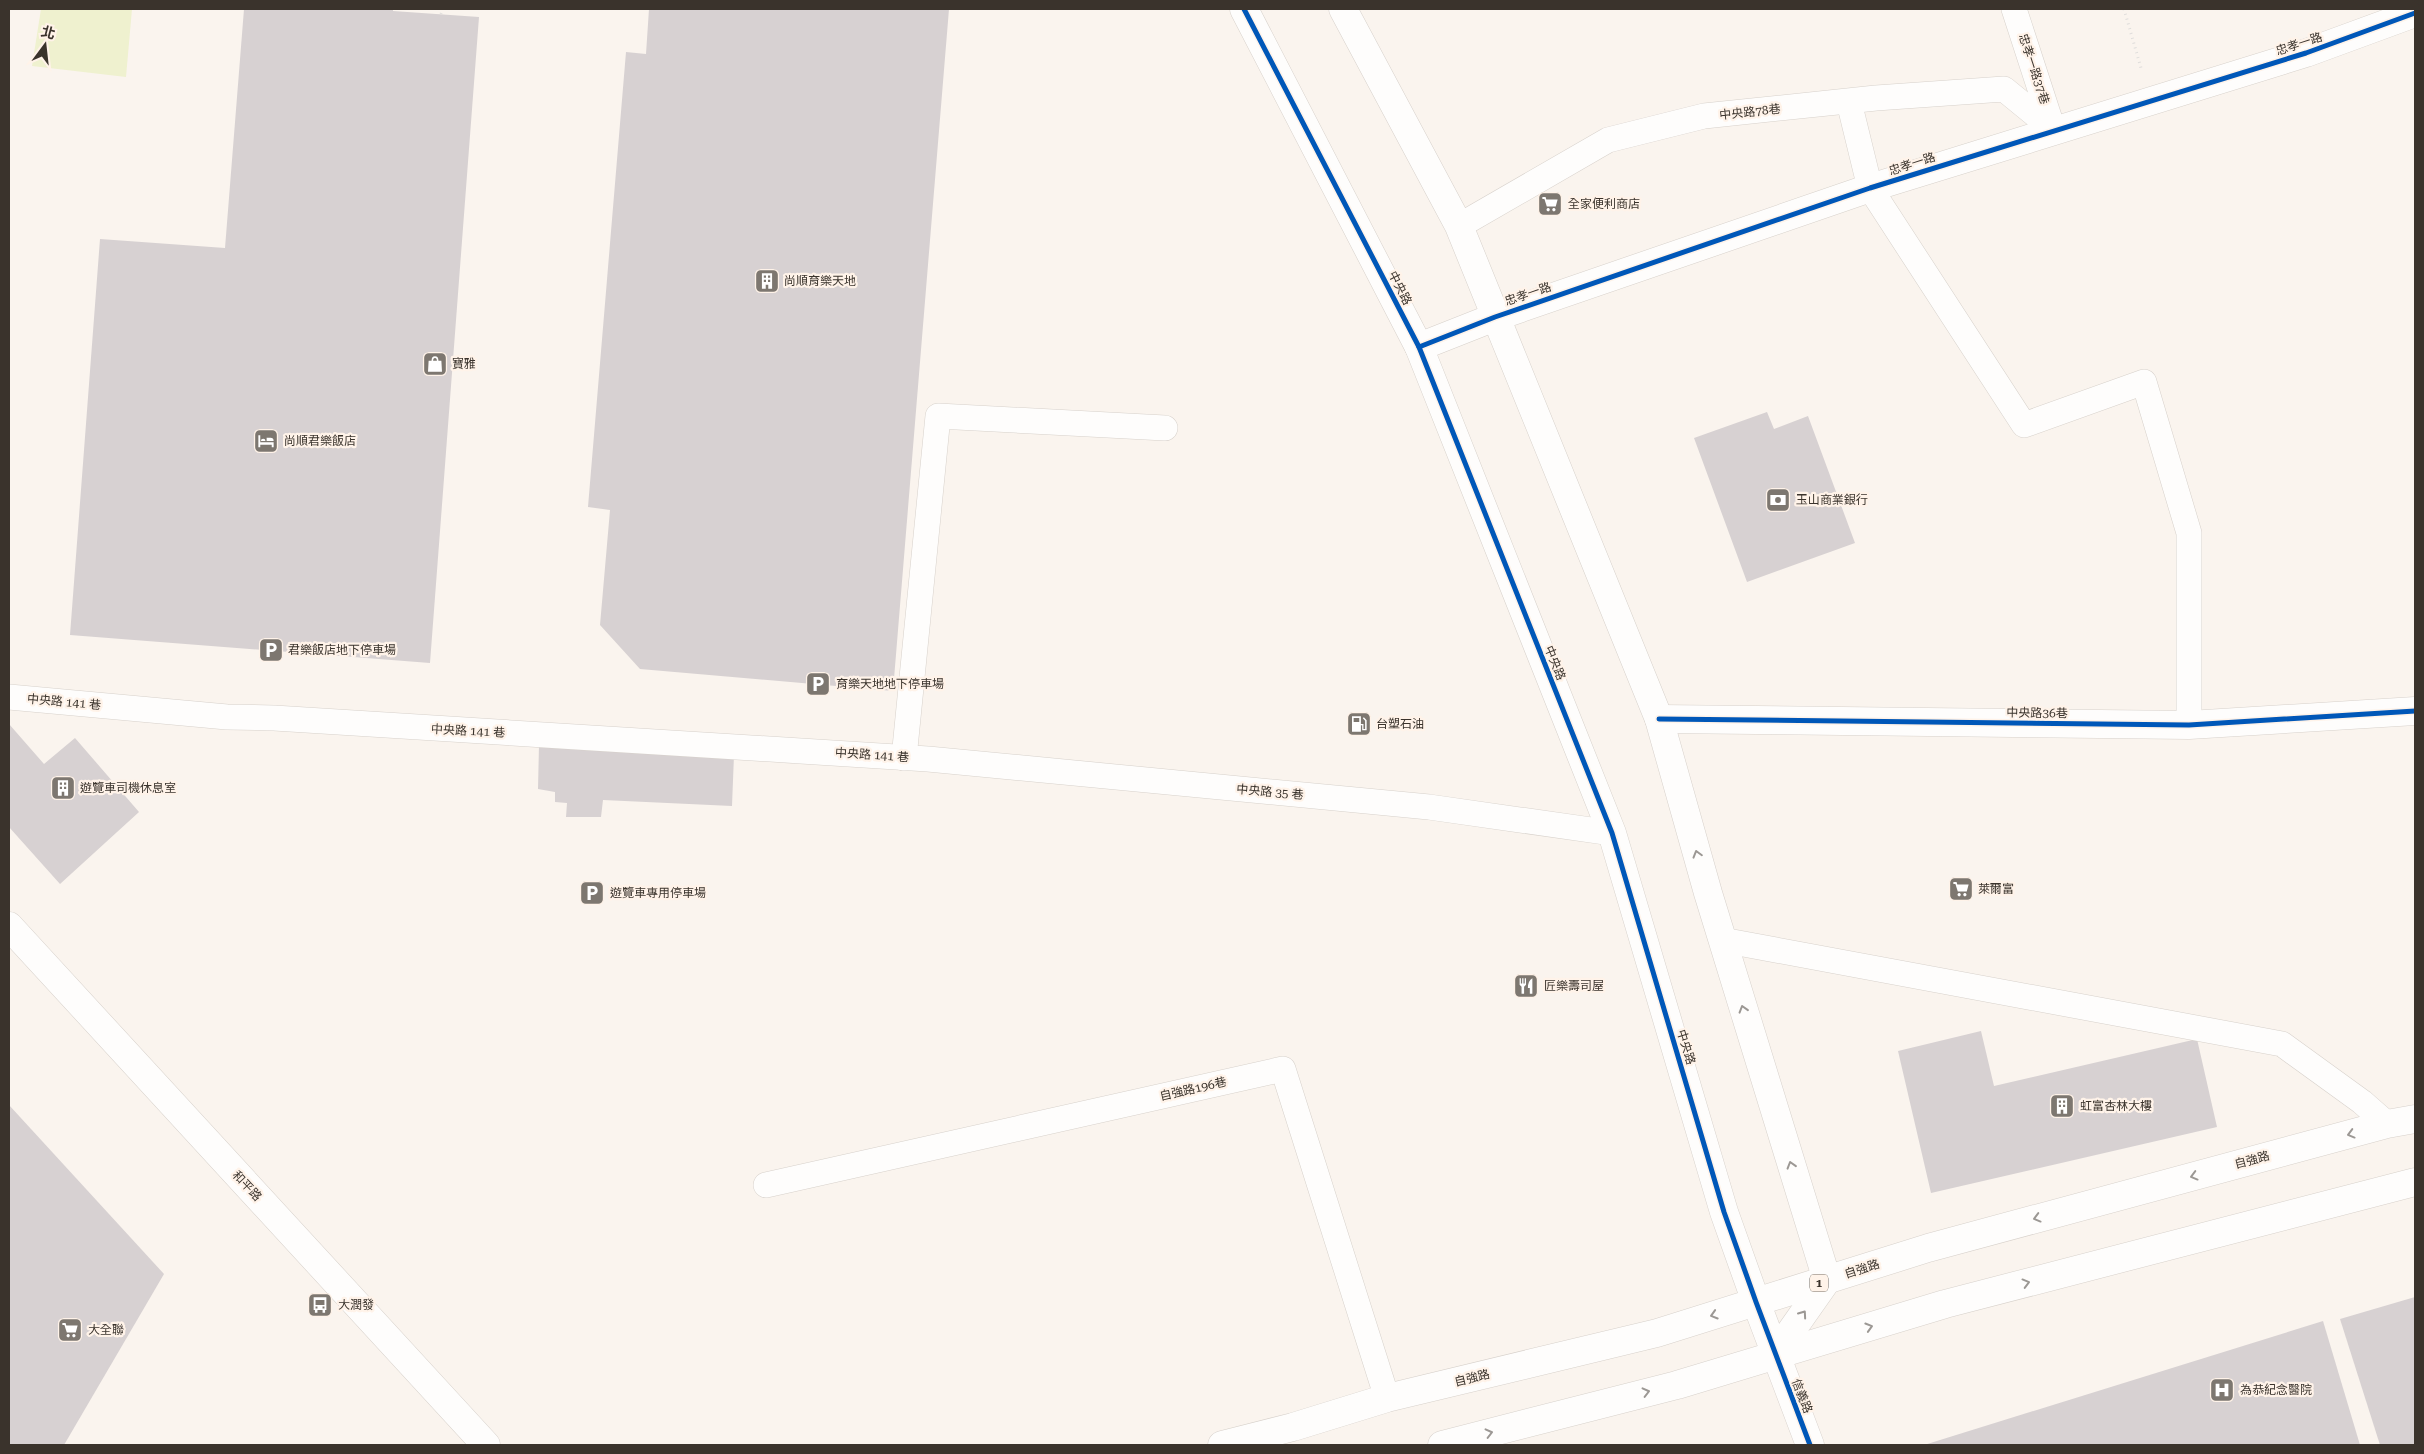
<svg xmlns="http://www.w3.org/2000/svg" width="2424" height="1454" viewBox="0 0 2424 1454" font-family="'Roboto Serif','Noto Sans TC',serif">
  <rect width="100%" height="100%" fill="#faf4ee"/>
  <polygon fill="#eff1cf" points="41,9 132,9 126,77 32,66"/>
  <g fill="#d7d1d2">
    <polygon points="244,9 393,9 393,11 479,17 430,663 70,635 100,239 225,248"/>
    <polygon points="649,9 949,9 893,691 640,669 600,625 610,510 588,507 626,52 646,54"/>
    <polygon points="1767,412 1774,429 1808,416 1855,543 1747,582 1694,438"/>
    <polygon points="9,724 44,764 75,738 139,812 60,884 9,827"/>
    <polygon points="539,745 734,755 732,806 603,800 601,817 566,817 567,803 555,802 555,792 538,789"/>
    <polygon points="1981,1031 1994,1086 2197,1039 2217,1127 1931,1193 1898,1051"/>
    <polygon points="9,1105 164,1274 64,1445 9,1445"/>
    <polygon points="2415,1297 2415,1445 2380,1445 2340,1319"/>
    <polygon points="2323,1321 2360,1445 1924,1445"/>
  </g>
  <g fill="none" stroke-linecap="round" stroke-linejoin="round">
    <defs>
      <g id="lane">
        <polyline points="2014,9 2053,129"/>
        <polyline points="1849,102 1870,188 2024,425 2144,382 2189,533 2189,725"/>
        <polyline points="1459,226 1608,140 1704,116 1876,98 2004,89 2053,129"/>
        <polyline points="9,697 227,717 274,718 928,759 1429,807 1612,833"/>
        <polyline points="904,758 938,416 1165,428"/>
        <polyline points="1722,940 2282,1044 2362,1102 2387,1124"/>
        <polyline points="766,1185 1283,1069 1387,1398"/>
      </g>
      <g id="street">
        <polyline points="1419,347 1495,317 1870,188 2306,53 2415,13"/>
        <polyline points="1659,719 2189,725 2415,711"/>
        <polyline points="9,926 486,1445"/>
      </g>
      <g id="secondary">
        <polyline points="1244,9 1419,347 1612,833 1724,1212 1756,1302 1810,1445"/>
        <polyline points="1343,9 1459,226 1659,719 1708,893 1827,1280 1775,1354"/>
      </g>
      <g id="primary">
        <polyline points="1222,1445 1293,1427 1387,1398 1657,1333 1928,1248 2387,1124 2415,1119"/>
        <polyline points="1442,1445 1677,1385 1945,1304 2415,1182"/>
      </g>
    </defs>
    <use href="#lane" stroke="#d7d1cb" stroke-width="26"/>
    <use href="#street" stroke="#d7d1cb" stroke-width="29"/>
    <use href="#secondary" stroke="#d7d1cb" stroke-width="29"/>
    <use href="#primary" stroke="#d7d1cb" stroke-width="29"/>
    <g stroke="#dfdddb" stroke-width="3" stroke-dasharray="1 4" stroke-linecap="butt">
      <polyline points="2124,9 2141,68"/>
      <polyline points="441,14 443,9"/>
    </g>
    <use href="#lane" stroke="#fefdfc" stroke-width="25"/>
    <use href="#street" stroke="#fefdfc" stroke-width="28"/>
    <use href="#secondary" stroke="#fefdfc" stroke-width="28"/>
    <use href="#primary" stroke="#fefdfc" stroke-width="28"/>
    <defs>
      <g id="cycleway">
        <polyline points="1244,9 1419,347 1612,833 1724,1212 1756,1302 1810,1445"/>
        <polyline points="1419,347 1495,317 1870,188 2306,53 2415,13"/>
        <polyline points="1659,719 2189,725 2415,711"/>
      </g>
    </defs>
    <use href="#cycleway" stroke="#fff3e9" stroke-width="8"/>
    <use href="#cycleway" stroke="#0057b8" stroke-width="5"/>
  </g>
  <defs><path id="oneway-chevron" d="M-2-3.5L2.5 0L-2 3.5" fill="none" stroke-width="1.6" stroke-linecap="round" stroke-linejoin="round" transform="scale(1.25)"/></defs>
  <g stroke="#9c9894">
    <use href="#oneway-chevron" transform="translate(1697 854) rotate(-106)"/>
    <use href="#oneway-chevron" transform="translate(1743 1009) rotate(-107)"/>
    <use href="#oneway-chevron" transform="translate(2351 1134) rotate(165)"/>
    <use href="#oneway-chevron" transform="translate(1791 1165) rotate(-107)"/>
    <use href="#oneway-chevron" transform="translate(2194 1176) rotate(165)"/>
    <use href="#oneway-chevron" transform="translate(2037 1218) rotate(165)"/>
    <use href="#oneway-chevron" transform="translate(2026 1283) rotate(-15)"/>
    <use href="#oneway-chevron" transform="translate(1803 1314) rotate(-55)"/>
    <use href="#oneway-chevron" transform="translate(1714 1315) rotate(163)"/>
    <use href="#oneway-chevron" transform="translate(1869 1327) rotate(-17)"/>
    <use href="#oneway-chevron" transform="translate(1646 1392) rotate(-14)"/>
    <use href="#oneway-chevron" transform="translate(1489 1433) rotate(-14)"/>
  </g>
  <defs>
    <symbol id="supermarket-square" viewBox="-11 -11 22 22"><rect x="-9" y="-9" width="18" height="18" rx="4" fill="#7d7770" stroke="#fff3e9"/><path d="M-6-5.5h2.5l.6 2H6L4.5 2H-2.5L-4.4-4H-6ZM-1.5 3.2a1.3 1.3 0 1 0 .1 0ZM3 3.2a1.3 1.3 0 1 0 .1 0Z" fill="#fff"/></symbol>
    <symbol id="building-square" viewBox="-11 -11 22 22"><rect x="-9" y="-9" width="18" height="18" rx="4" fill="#7d7770" stroke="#fff3e9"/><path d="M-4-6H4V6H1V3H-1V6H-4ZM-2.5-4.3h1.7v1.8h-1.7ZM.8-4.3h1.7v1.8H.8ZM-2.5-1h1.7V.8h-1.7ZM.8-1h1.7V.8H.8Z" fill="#fff"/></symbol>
    <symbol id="shop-square" viewBox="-11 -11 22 22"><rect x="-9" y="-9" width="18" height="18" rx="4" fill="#7d7770" stroke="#fff3e9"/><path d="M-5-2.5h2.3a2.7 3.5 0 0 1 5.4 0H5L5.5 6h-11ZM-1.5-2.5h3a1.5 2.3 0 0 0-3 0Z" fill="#fff"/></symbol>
    <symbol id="hotel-square" viewBox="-11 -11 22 22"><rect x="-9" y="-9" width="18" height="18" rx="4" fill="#7d7770" stroke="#fff3e9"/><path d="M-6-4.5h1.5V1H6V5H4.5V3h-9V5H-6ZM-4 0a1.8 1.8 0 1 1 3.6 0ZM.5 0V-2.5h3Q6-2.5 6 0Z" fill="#fff"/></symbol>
    <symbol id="bank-square" viewBox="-11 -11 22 22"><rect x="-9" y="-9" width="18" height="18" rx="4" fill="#7d7770" stroke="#fff3e9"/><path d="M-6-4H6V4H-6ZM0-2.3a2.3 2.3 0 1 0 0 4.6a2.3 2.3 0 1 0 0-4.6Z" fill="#fff"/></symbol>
    <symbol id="parking-square" viewBox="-11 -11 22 22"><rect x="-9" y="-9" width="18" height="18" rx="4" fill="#7d7770" stroke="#fff3e9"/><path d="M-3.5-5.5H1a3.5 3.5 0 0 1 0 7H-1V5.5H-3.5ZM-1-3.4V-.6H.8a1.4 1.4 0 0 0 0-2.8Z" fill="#fff"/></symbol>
    <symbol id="fuel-square" viewBox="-11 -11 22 22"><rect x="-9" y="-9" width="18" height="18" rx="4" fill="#7d7770" stroke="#fff3e9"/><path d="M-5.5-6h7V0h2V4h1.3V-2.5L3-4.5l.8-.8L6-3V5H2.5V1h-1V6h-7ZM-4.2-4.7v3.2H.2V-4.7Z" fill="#fff"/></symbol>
    <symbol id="restaurant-square" viewBox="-11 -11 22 22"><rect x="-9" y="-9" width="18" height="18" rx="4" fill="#7d7770" stroke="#fff3e9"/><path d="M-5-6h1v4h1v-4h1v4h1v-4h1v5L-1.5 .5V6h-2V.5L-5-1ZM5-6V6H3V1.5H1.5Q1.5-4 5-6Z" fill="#fff"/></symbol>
    <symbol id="bus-square" viewBox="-11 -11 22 22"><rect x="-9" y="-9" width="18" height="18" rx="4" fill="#7d7770" stroke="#fff3e9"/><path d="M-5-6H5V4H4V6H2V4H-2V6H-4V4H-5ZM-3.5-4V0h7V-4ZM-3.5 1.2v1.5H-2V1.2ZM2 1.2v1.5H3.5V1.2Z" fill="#fff"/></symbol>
    <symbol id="hospital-square" viewBox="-11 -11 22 22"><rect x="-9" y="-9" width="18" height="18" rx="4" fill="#7d7770" stroke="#fff3e9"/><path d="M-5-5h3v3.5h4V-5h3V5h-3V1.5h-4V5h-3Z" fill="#fff"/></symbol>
  </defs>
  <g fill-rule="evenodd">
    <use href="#supermarket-square" x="1536" y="190" width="28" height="28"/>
    <use href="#building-square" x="753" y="267" width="28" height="28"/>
    <use href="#shop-square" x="421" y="350" width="28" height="28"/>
    <use href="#hotel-square" x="252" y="427" width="28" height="28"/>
    <use href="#bank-square" x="1764" y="486" width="28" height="28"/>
    <use href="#parking-square" x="257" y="636" width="28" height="28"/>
    <use href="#parking-square" x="804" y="670" width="28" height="28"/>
    <use href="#fuel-square" x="1345" y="710" width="28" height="28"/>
    <use href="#building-square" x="49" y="774" width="28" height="28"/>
    <use href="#supermarket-square" x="1947" y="875" width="28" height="28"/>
    <use href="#parking-square" x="578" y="879" width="28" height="28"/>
    <use href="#restaurant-square" x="1512" y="972" width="28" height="28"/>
    <use href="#building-square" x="2048" y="1092" width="28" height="28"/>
    <use href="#bus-square" x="306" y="1291" width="28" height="28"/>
    <use href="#supermarket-square" x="56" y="1316" width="28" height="28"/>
    <use href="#hospital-square" x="2208" y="1376" width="28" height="28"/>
  </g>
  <g text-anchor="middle" stroke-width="4.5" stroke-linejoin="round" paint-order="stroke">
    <rect fill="#fff3e9" stroke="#756d65" stroke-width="1" x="1810" y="1274.5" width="18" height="17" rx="4"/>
    <g font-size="11" font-weight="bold" fill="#3a332c">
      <text x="1819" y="1287">1</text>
    </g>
    <g font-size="12" fill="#3a332c" stroke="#fff3e9">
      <text transform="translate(2299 44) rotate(-18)" y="4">忠孝一路</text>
      <text transform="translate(2034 69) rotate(72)" y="4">忠孝一路37巷</text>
      <text transform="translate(1750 112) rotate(-6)" y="4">中央路78巷</text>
      <text transform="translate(1912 164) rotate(-18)" y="4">忠孝一路</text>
      <text transform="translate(1400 288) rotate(63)" y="4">中央路</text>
      <text transform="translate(1528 294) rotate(-19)" y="4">忠孝一路</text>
      <text transform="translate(1555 663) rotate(68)" y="4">中央路</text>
      <text transform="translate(64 702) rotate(5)" y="4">中央路 141 巷</text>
      <text transform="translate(2037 713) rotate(1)" y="4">中央路36巷</text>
      <text transform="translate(468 731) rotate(3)" y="4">中央路 141 巷</text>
      <text transform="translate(872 755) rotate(4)" y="4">中央路 141 巷</text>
      <text transform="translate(1270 792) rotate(5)" y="4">中央路 35 巷</text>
      <text transform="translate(1686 1047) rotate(73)" y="4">中央路</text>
      <text transform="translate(1193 1089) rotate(-13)" y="4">自強路196巷</text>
      <text transform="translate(2252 1160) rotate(-15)" y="4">自強路</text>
      <text transform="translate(247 1186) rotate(47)" y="4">和平路</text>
      <text transform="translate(1862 1269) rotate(-18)" y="4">自強路</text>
      <text transform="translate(1472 1378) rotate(-14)" y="4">自強路</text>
      <text transform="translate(1802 1396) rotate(69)" y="4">信義路</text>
    </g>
    <g font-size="12" fill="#3a332c" stroke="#fff3e9" text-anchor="start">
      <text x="1568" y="208">全家便利商店</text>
      <text x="784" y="285">尚順育樂天地</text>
      <text x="452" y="368">寶雅</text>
      <text x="284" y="445">尚順君樂飯店</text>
      <text x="1796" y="504">玉山商業銀行</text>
      <text x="288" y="654">君樂飯店地下停車場</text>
      <text x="836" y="688">育樂天地地下停車場</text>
      <text x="1376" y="728">台塑石油</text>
      <text x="80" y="792">遊覽車司機休息室</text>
      <text x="1978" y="893">萊爾富</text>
      <text x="610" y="897">遊覽車專用停車場</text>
      <text x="1544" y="990">匠樂壽司屋</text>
      <text x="2080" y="1110">虹富杏林大樓</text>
      <text x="338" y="1309">大潤發</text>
      <text x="88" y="1334">大全聯</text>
      <text x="2240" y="1394">為恭紀念醫院</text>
    </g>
  </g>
  <rect width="2424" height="1454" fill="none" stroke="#3a332c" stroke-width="20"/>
  <g transform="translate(45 45) rotate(15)" stroke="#fff3e9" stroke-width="4" paint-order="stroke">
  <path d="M0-4L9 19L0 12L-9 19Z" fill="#3a332c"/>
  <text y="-8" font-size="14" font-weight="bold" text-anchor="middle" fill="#3a332c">北</text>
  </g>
</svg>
